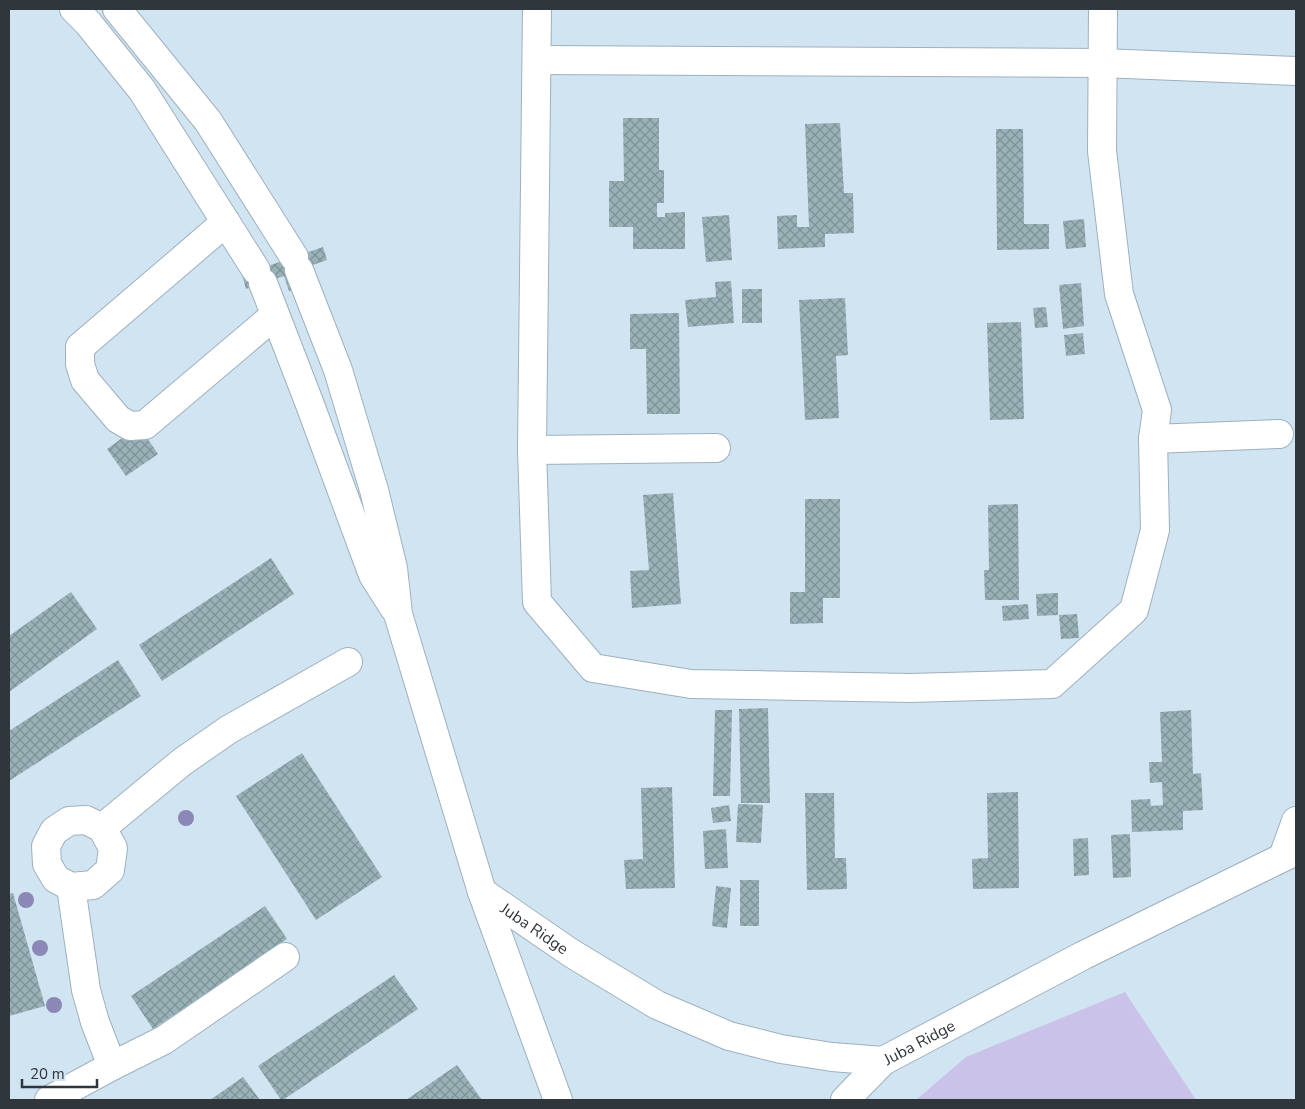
<svg xmlns="http://www.w3.org/2000/svg" width="1305" height="1109" viewBox="0 0 1305 1109" font-family="'Nunito Sans',sans-serif">
  <defs>
    <pattern id="building-cross-hatch" width="8" height="8" patternUnits="userSpaceOnUse" patternTransform="scale(1.25)"><rect width="8" height="8" fill="#99b2b8"/><path d="M0 0l8 8M0 8l8-8" fill="none" stroke="#7d9297"/></pattern>
  </defs>
  <rect width="100%" height="100%" fill="#d0e4f2"/>
  <polygon fill="#cbc2e9" points="1125,992 1196,1100 916,1100 966,1057"/>
  <g fill="url(#building-cross-hatch)">
    <polygon points="623,118 659,118 659,170 664,170 664,203 657,203 657,217 665,217 665,213 685,212 685,249 633,249 633,227 609,227 609,181 624,181"/>
    <polygon points="840,123 844,193 853,193 854,233 825,234 825,247 778,249 777,216 797,215 797,227 809,227 805,124"/>
    <polygon points="996,129 1023,129 1024,224 1049,224 1049,249 997,250"/>
    <polygon points="729,215 732,260 706,262 702,217"/>
    <polygon points="1084,219 1086,247 1066,249 1063,221"/>
    <polygon points="323,247 327,260 292,272 298,288 289,291 284,276 246,289 242,275"/>
    <polygon points="731,281 734,323 688,327 685,300 716,297 715,282"/>
    <polygon points="1081,283 1084,326 1063,329 1059,285"/>
    <rect x="742" y="289" width="20" height="34"/>
    <polygon points="845,298 848,355 836,356 839,418 805,420 799,300"/>
    <polygon points="1046,307 1048,327 1035,328 1033,308"/>
    <polygon points="679,313 680,414 647,414 646,349 630,349 630,314"/>
    <polygon points="1021,322 1024,419 990,420 987,323"/>
    <polygon points="1083,333 1085,354 1066,356 1064,335"/>
    <polygon points="139,426 158,454 126,476 107,449"/>
    <polygon points="673,493 681,604 632,608 630,571 649,570 643,495"/>
    <polygon points="805,499 840,499 840,598 823,598 823,623 790,624 790,592 805,592"/>
    <polygon points="1018,504 1019,600 985,600 984,570 989,570 988,505"/>
    <polygon points="271,558 294,594 162,681 139,645"/>
    <polygon points="71,592 97,629 9,692 9,636"/>
    <polygon points="1058,593 1058,615 1037,616 1036,594"/>
    <polygon points="1028,604 1029,619 1003,621 1002,606"/>
    <polygon points="1077,614 1079,638 1061,639 1059,615"/>
    <polygon points="118,660 141,696 9,781 9,731"/>
    <polygon points="768,708 770,803 741,803 739,709"/>
    <polygon points="715,710 732,710 730,796 713,796"/>
    <polygon points="1191,710 1193,774 1201,773 1203,810 1183,811 1183,830 1132,832 1131,800 1150,799 1151,806 1163,805 1162,782 1150,783 1149,762 1162,762 1160,712"/>
    <polygon points="302,753 382,877 316,920 236,796"/>
    <polygon points="672,787 675,888 626,889 624,860 643,859 641,788"/>
    <polygon points="1018,792 1019,888 973,889 972,859 988,858 987,793"/>
    <polygon points="805,793 834,793 835,858 846,858 847,889 807,890"/>
    <polygon points="738,804 763,805 761,843 736,842"/>
    <polygon points="729,805 731,821 713,823 711,808"/>
    <polygon points="726,829 728,868 705,869 703,831"/>
    <polygon points="1130,834 1131,877 1113,878 1111,835"/>
    <polygon points="1088,838 1089,875 1074,876 1073,839"/>
    <rect x="740" y="880" width="19" height="46"/>
    <polygon points="716,886 731,888 727,928 712,926"/>
    <polygon points="13,893 45,1006 9,1016 9,894"/>
    <polygon points="265,906 287,939 153,1029 131,996"/>
    <polygon points="394,975 418,1009 283,1100 281,1100 258,1066"/>
    <polygon points="457,1065 482,1100 406,1100"/>
    <polygon points="243,1077 260,1100 210,1100"/>
  </g>
  <g fill="none" stroke-linecap="round" stroke-linejoin="round">
    <defs>
      <g id="minor">
        <polyline points="74,9 88,23 142,90 256,270"/>
        <polyline points="117,9 208,121 294,257"/>
        <polyline points="537,9 532,450 537,602 593,668 691,684 910,688 1052,684 1134,610 1155,530 1153,439 1157,410 1119,294 1102,151 1103,9"/>
        <polyline points="537,60 1102,63 1296,71"/>
        <polyline points="226,222 80,347 80,364 85,380 118,419 130,426 145,425 275,315"/>
        <polyline points="299,270 338,370 374,490 393,568 398,614 482,892 558,1100"/>
        <polyline points="263,283 309,402 373,575 394,608"/>
        <polyline points="1153,439 1279,434"/>
        <polyline points="532,450 716,448"/>
        <polygon points="86,820 102,828 113,848 110,870 93,885 71,887 56,879 47,864 46,846 54,831 69,821"/>
        <polyline points="102,828 182,762 228,730 348,662"/>
        <polyline points="1283,857 1296,821"/>
        <path id="s1" d="M482 892 571 953 657 1005 729 1036 781 1049 832 1057 883 1061 1084 955 1296 851"/>
        <polyline points="112,1066 164,1040 285,957"/>
        <polyline points="49,1100 112,1066 95,1022 86,990 71,887"/>
        <polyline points="845,1100 883,1061"/>
      </g>
    </defs>
    <use href="#minor" stroke="#9eb0be" stroke-width="30"/>
    <use href="#minor" stroke="#fff" stroke-width="28"/>
  </g>
  <g fill="#8b87b6">
    <circle cx="186" cy="818" r="8"/>
    <circle cx="26" cy="900" r="8"/>
    <circle cx="40" cy="948" r="8"/>
    <circle cx="54" cy="1005" r="8"/>
  </g>
  <g text-anchor="middle" stroke-width="4" stroke-linejoin="round" paint-order="stroke">
    <g font-size="16" fill="#2f363c" stroke="#d0e4f2">
      <text dy="6" stroke="none"><textPath href="#s1" startOffset="64">Juba Ridge</textPath></text>
      <text dy="6" stroke="none"><textPath href="#s1" startOffset="484">Juba Ridge</textPath></text>
    </g>
  </g>
  <rect width="1305" height="1109" fill="none" stroke="#2f363c" stroke-width="20"/>
  <path d="M22 1079v8h75v-8" fill="none" stroke="#2f363c" stroke-width="2.5"/>
  <text x="30" y="1079" font-size="15" fill="#2f363c" stroke="#d0e4f2" stroke-width="4" paint-order="stroke">20 m</text>
</svg>
